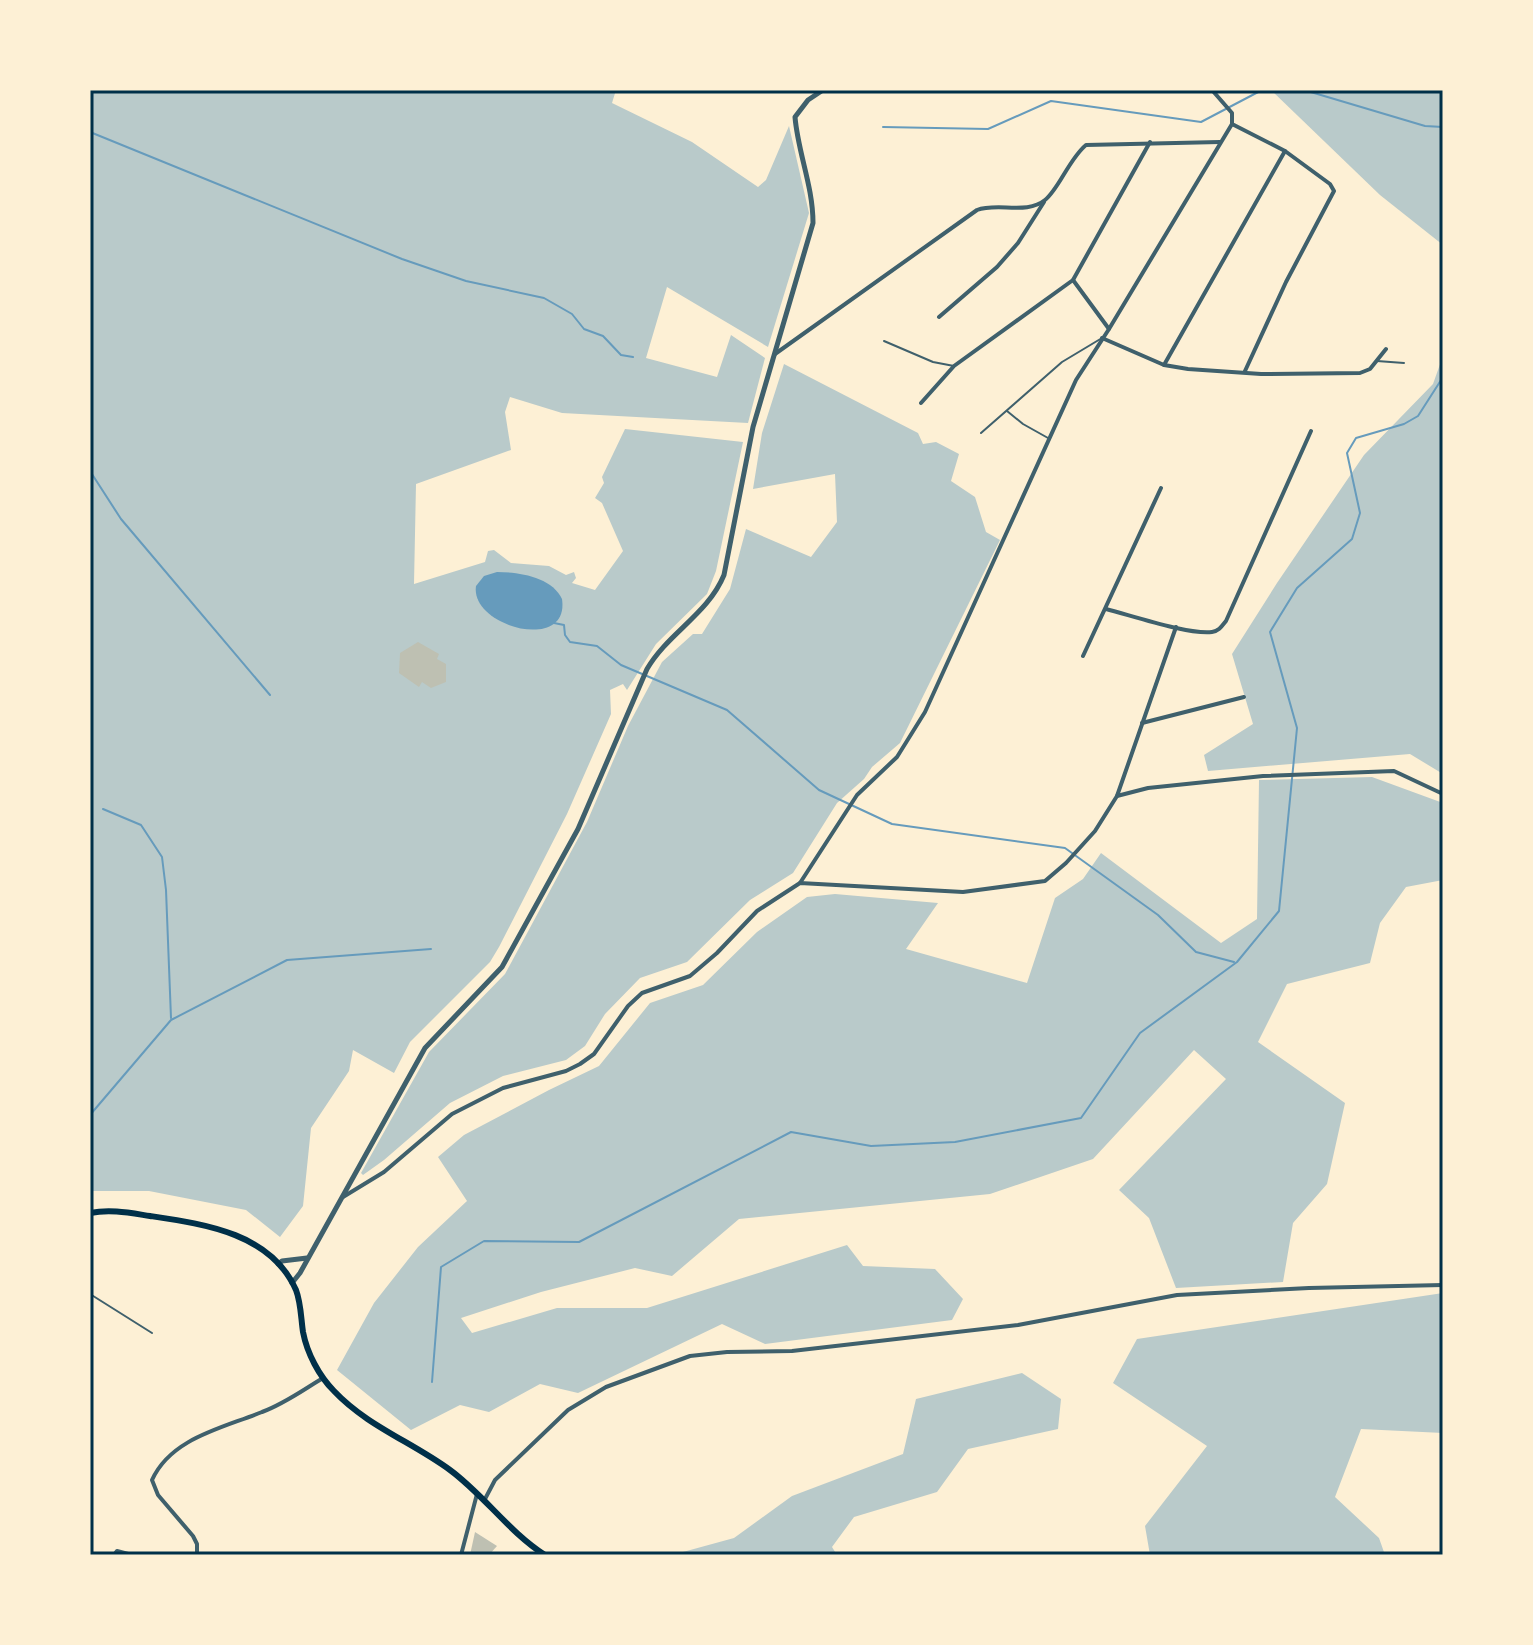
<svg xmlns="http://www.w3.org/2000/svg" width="1533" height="1645" viewBox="0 0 1533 1645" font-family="'Source Serif 4',serif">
  <rect width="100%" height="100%" fill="#fdf0d5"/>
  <g fill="#b9caca">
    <polygon points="90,90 616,90 612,103 692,142 758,187 766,180 789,126 809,213 768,347 667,287 646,358 717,377 731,335 765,358 748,423 562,413 510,397 505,412 511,450 416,484 414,584 485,562 488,551 494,550 511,563 549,566 566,575 574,572 576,578 572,583 595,590 623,551 602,503 595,498 604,483 602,477 625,429 743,442 716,571 707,594 656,644 627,690 623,684 610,690 611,714 567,814 499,947 490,962 410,1042 394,1073 353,1050 349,1071 311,1128 303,1206 280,1237 246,1210 149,1191 90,1191"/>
    <polygon points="1271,90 1443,90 1443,245 1380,195"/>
    <polygon points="1443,356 1443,774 1410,754 1208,771 1204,755 1253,724 1232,654 1277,583 1364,455 1433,384"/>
    <polygon points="784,364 918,433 923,444 936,442 959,454 951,481 975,497 986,532 1000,540 900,743 872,767 864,779 837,803 793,873 750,900 687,962 640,978 605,1014 585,1046 566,1060 503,1076 450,1103 384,1160 363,1175 361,1173 429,1052 505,974 587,822 628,726 662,662 693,634 702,634 730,589 746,529 811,557 837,522 835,474 753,489 762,433"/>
    <polygon points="1372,777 1443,803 1443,880 1406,887 1380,923 1370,963 1287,984 1258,1042 1345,1103 1327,1184 1293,1223 1283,1282 1176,1288 1149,1218 1119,1190 1226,1079 1194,1050 1093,1159 990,1194 739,1219 672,1276 635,1268 541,1292 461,1318 472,1333 557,1308 647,1308 847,1245 863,1266 935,1269 963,1299 952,1320 765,1344 722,1324 578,1393 540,1384 489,1412 460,1405 411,1430 337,1370 374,1303 418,1247 467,1201 438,1157 464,1135 549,1090 599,1066 650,1003 703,985 757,932 807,897 835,894 938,903 906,949 1027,983 1055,898 1083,879 1101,853 1221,943 1257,919 1259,780"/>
    <polygon points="1443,1293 1443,1433 1361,1429 1335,1497 1379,1538 1385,1555 1150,1555 1145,1526 1207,1446 1113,1383 1137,1339"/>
    <polygon points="1022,1373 1061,1399 1058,1429 968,1449 937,1492 854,1517 832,1547 837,1555 672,1555 734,1538 792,1496 903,1454 916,1399"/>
  </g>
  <path fill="#669bbc" d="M497 572C519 572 552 577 562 599 570 653 470 627 476 586L484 576Z"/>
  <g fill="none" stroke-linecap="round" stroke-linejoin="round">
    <g stroke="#669bbc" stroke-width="2">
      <polyline points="1304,90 1425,126 1443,127"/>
      <polyline points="883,127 988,129 1051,101 1201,122 1262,90"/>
      <polyline points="90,132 402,259 466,281 544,298 572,314 584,329 603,336 621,355 633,357"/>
      <polyline points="90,471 121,519 270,695"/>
      <polyline points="554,623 564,625 565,635 570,642 597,646 621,665 727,710 819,790 892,824 1065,848 1158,915 1196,952 1234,962"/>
      <polyline points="103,809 141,825 162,857 166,890 171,1018"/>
      <polyline points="90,1115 171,1020 287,960 431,949"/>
      <polyline points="432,1382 441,1267 484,1241 579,1242 791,1132 871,1146 955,1142 1081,1118 1140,1033 1237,962 1279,911 1297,728 1270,632 1297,588 1352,539 1360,513 1347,453 1356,438 1404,424 1418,416 1443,377"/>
    </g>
  </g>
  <g fill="#bec0b2">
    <polygon points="418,642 439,654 437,659 446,664 446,682 431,688 422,682 419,687 399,673 400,653"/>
    <polygon points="475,1532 497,1546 489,1555 470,1555"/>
  </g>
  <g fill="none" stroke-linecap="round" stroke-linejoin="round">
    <g stroke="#3f606c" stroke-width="2">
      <polyline points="884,341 933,362 954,366"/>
      <polyline points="1377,361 1404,363"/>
      <polyline points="1007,411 1023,424 1048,438"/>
      <polyline points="981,433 1062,362 1102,338"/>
      <polyline points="90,1294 152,1333"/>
    </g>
    <g stroke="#3f606c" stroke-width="4">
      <polyline points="1212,90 1232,113 1232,124"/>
      <polyline points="1232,124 1285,151 1330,184 1334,191 1286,282 1245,371"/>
      <polyline points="1073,280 1109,329"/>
      <polyline points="939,317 997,267 1018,243 1044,202"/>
      <polyline points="1102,338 1164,365 1188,369 1261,374 1360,373 1370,369 1386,349"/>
      <path d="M775 354 977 210C997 202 1027 215 1045 200 1059 189 1069 159 1086 145L1220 142"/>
      <polyline points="1164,365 1285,151"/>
      <polyline points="921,403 954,366 1073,280 1150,142"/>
      <path d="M1106 609C1130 615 1189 635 1212 632 1219 631 1222 626 1226 621L1311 431"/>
      <polyline points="1083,656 1161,488"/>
      <polyline points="1142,723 1244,697"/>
      <polyline points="1117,796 1176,627"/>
      <polyline points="800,883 857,795 897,757 925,712 1076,380 1109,329 1232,124"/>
      <polyline points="343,1197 384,1172 452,1114 503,1088 566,1071 580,1064 594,1054 628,1006 642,993 690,976 717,953 757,911 800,883 963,892 1045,881 1066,863 1095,831 1117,796 1148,788 1263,776 1394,771 1443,794"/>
      <polyline points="485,1499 495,1480 568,1410 606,1387 690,1356 727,1352 792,1351 1018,1325 1177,1295 1309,1288 1443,1285"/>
      <polyline points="114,1555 117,1551 132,1555"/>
      <path d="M197 1555V1544L193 1536 158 1495 152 1480C171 1438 223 1428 262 1412 284 1404 303 1390 323 1378"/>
      <polyline points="461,1555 477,1494"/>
    </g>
    <g stroke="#3f606c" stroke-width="5">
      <polyline points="278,1264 282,1261 307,1258"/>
      <path d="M292 1283 300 1273 425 1048 502 967 578 829 647 669C668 633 708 614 724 575L753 427 813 223C813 186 798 153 795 117L808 100 823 90"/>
    </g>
    <path stroke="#003049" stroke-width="6" d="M90 1213C111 1209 130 1213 150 1216 204 1224 271 1233 296 1290 301 1303 301 1319 303 1332 307 1353 319 1376 334 1391 367 1426 412 1442 450 1470 484 1495 509 1532 545 1555"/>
  </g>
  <rect width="1533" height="1645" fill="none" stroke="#fdf0d5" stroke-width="184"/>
  <rect x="92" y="92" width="1349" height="1461" fill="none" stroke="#003049" stroke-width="3"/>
</svg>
